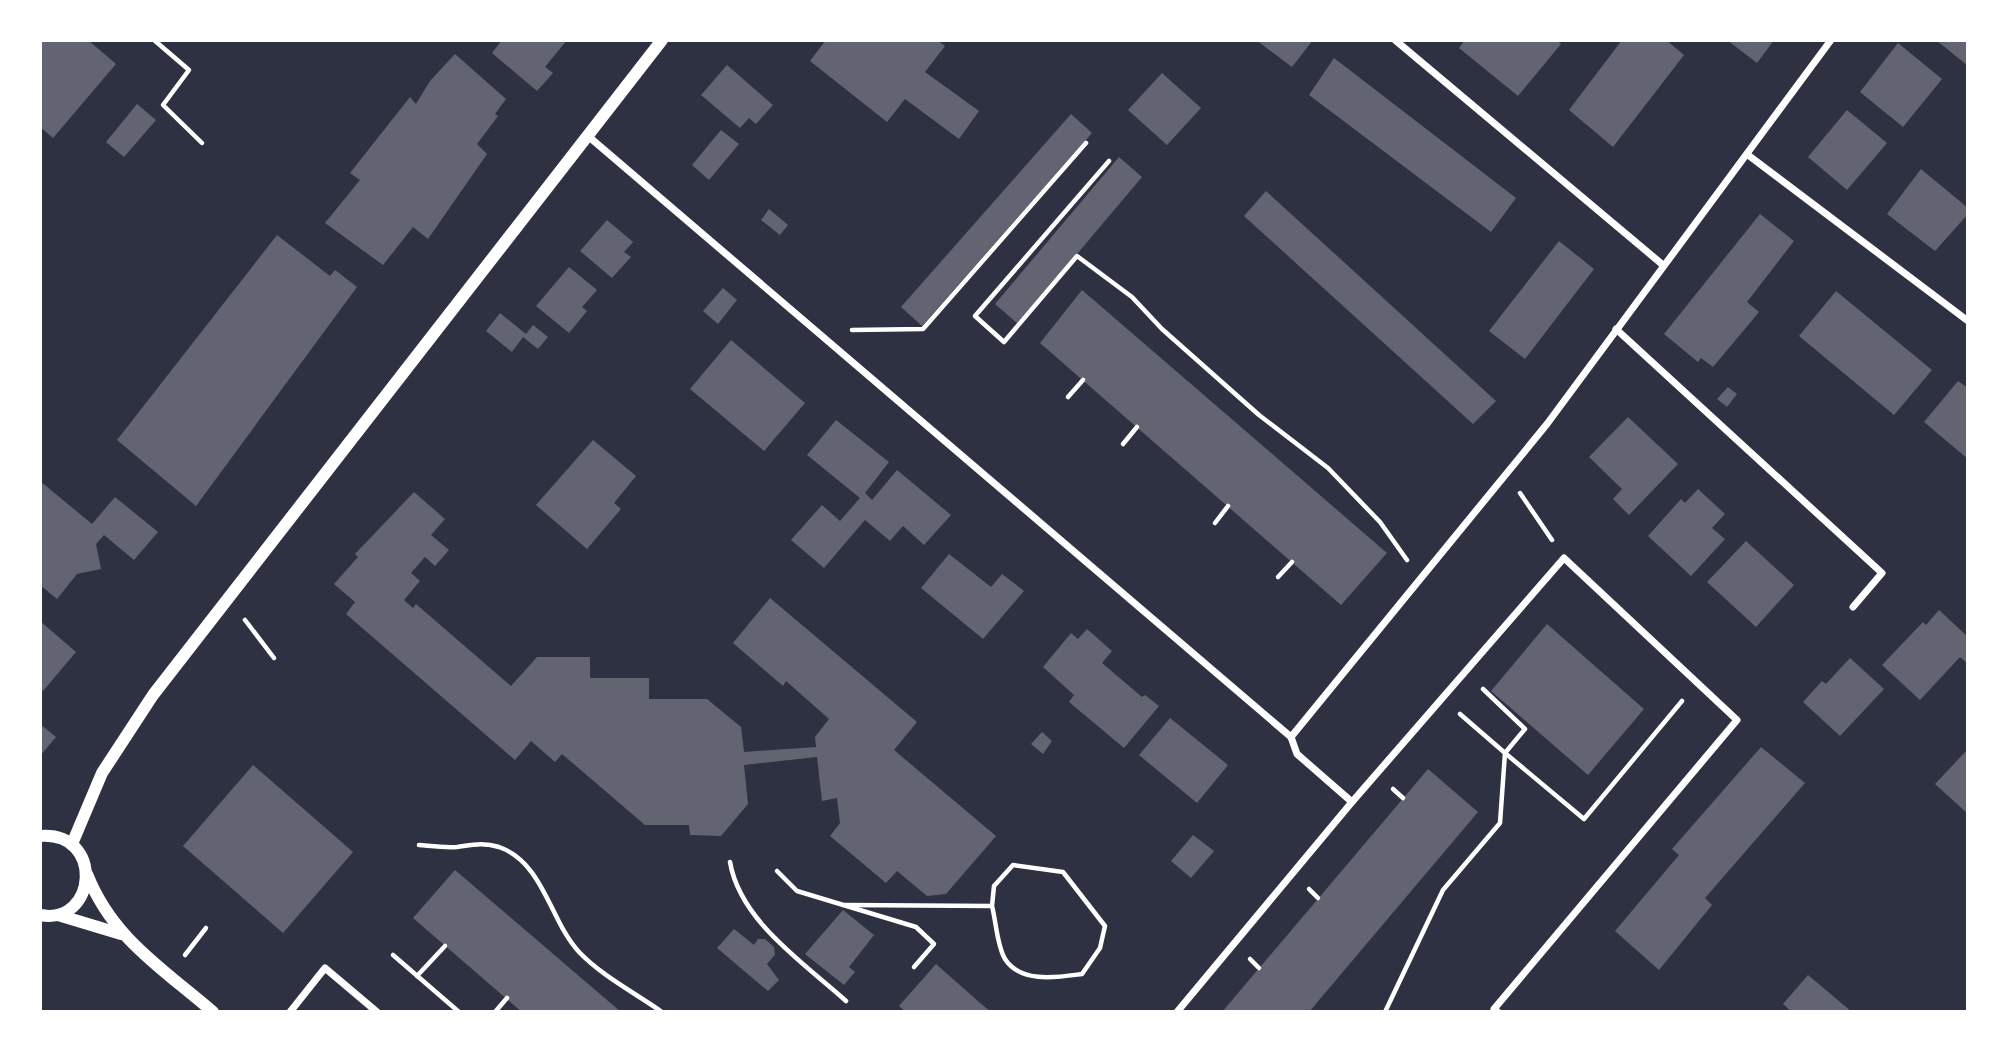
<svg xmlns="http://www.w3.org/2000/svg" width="2008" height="1052" viewBox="0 0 2008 1052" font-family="'Roboto Condensed',sans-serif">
  <rect width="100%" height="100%" fill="#2d3142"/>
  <g fill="#626471">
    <polygon points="40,40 88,40 116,64 53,138 40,127"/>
    <polygon points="502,40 567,40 545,67 553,73 537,91 492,53"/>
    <polygon points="826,40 937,40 945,46 925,72 979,111 959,139 905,99 887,122 810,61"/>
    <polygon points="1256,40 1313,40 1292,67"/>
    <polygon points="1465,40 1557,40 1561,44 1518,96 1459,48"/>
    <polygon points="1622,40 1666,40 1684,55 1613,147 1569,110"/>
    <polygon points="1727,40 1774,40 1757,63"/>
    <polygon points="1936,40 1968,40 1968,66"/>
    <polygon points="1898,43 1942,79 1903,127 1860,92"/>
    <polygon points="455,54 506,99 495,114 498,116 477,144 487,154 428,239 413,227 383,265 325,223 360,180 350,173 410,97 416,104 430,81"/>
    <polygon points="1334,58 1516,198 1491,232 1309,95"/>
    <polygon points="727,65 773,105 756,124 749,118 740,128 701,95"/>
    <polygon points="1162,73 1201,108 1167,145 1128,110"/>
    <polygon points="137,104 156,120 124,157 106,142"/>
    <polygon points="1847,110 1887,143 1847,190 1808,157"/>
    <polygon points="1071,114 1092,133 922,326 901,307"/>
    <polygon points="721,130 739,144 709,180 692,165"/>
    <polygon points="1119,157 1142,177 1018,324 995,304"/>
    <polygon points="1921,169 1968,208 1968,214 1935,251 1887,214"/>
    <polygon points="1266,191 1496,401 1473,424 1244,216"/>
    <polygon points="769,209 788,225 780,235 761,220"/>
    <polygon points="1760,214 1794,241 1747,302 1759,312 1713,367 1701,358 1698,362 1664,334"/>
    <polygon points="607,220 633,242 624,252 631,257 612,278 580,251"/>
    <polygon points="277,235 330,276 335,270 357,287 196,506 117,440"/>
    <polygon points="1559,241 1594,269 1525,359 1489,331"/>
    <polygon points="569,267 597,290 582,307 587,311 569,333 536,306"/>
    <polygon points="723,288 737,300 718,324 703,311"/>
    <polygon points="1082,290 1387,553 1341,605 1040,343"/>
    <polygon points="1836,291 1932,370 1894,415 1799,336"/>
    <polygon points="500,313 526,334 533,325 548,337 538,349 523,337 512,352 486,331"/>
    <polygon points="731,340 805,403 764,451 690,389"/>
    <polygon points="1958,381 1968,388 1968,459 1924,422"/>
    <polygon points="1728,387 1737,394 1727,407 1717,399"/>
    <polygon points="1628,417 1678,464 1629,515 1613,499 1622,489 1589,457"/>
    <polygon points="836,420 889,462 865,493 872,500 897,470 951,515 924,545 903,526 890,541 865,520 824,568 791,540 822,505 840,521 860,498 807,455"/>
    <polygon points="593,440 636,476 614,503 621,509 587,549 536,505"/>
    <polygon points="40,481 92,524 115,497 158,532 134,560 104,535 96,544 101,569 77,574 57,599 40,585"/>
    <polygon points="1698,489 1725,514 1712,528 1725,539 1691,576 1648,536 1681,499 1685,503"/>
    <polygon points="414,492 445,519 431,535 449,550 435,566 425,557 411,573 420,581 404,600 413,608 416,604 511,686 537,657 590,657 590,678 649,678 649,699 707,699 741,727 744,752 816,747 815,737 829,719 786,681 783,686 733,643 770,598 917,722 894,750 996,836 946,894 927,896 897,871 886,883 830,836 840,823 837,798 822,801 817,757 744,765 748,804 721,836 690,835 689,825 645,825 562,754 555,762 531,741 515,760 346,614 355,602 334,584 358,557 355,554"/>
    <polygon points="1746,541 1794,585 1756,627 1707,582"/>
    <polygon points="949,554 991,587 1002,574 1024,591 983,639 921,588"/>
    <polygon points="1939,610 1968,637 1968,664 1960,657 1920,700 1882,665 1923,622 1926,625"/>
    <polygon points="40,621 76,652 43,691 40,689"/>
    <polygon points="1547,624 1644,709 1588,775 1491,691"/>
    <polygon points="1087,629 1112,651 1102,663 1142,697 1145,695 1159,706 1124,748 1069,702 1074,695 1043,667 1071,633 1078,639"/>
    <polygon points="1850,658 1884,689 1840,736 1803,702 1822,681 1826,684"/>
    <polygon points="1170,718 1228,765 1197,803 1139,755"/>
    <polygon points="40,724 56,737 40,756"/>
    <polygon points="1042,732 1052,741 1043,754 1031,744"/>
    <polygon points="1761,747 1805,783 1705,898 1712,905 1659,970 1615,931 1679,855 1672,849"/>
    <polygon points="1968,749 1968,814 1935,784"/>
    <polygon points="253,765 353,852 283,933 183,846"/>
    <polygon points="1428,769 1478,812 1309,1012 1222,1012"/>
    <polygon points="1193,835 1214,851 1191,878 1171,861"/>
    <polygon points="455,870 621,1012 522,1012 413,918"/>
    <polygon points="843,910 874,935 849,967 855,972 844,985 805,954"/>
    <polygon points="734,929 754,945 758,939 765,939 774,947 775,955 767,964 779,980 768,991 717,948"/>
    <polygon points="936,964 979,1002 991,1012 906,1012 899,1006"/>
    <polygon points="1808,975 1852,1012 1792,1012 1783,1004"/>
  </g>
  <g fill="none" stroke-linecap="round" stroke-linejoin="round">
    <g stroke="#fff" stroke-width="4.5">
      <polyline points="154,40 189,70 163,105 202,143"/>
      <polyline points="1109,161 975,316 1004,342 1077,256 1132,297 1162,329 1259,415 1328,468 1380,522 1407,560"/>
      <polyline points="852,330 923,329 1086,143"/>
      <polyline points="1068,397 1083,380"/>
      <polyline points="1123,444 1137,427"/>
      <polyline points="1520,493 1552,540"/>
      <polyline points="1215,523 1228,506"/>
      <polyline points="1278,577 1292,562"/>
      <polyline points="245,620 274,658"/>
      <polyline points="1483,689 1525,729 1505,753 1584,819 1682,701"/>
      <polyline points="1393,789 1403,798"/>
      <path d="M419 845C431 846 444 848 457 847 472 845 483 842 499 847 544 863 550 921 579 952 602 976 635 993 662 1012"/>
      <path d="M730 862C740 921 804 963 846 1001"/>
      <polyline points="777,871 797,891 916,927 934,944 914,967"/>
      <polyline points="1309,889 1318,898"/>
      <path d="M845 905 992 906 994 886 1013 865 1063 872 1105 926 1100 948 1082 974C1059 977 1021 984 1005 959 997 946 996 921 992 906"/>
      <polyline points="185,955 206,928"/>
      <polyline points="393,955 459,1012"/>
      <polyline points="1250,959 1259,968"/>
      <polyline points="417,976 445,946"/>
      <polyline points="495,1012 507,998"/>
      <polyline points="1385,1012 1443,890 1500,823 1505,753 1460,714"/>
    </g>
    <g stroke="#fff" stroke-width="7">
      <polyline points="1395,40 1663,265"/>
      <polyline points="588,136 1291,737 1297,754 1352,802"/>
      <polyline points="1748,155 1968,321"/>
      <polyline points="1616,329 1882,573 1853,607"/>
      <polyline points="1291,737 1547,424 1831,40"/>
      <polyline points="290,1012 325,968 377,1012"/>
      <polyline points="1177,1012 1352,802 1564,558 1737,720 1494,1009 1498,1012"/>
    </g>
    <g stroke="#fff" stroke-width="12">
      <path d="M40 836C105 831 97 926 40 915"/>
      <polyline points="72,844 102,773 153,695 662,40"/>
      <path d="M87 874C112 938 162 968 213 1012"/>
      <polyline points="58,915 121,934"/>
    </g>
  </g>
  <rect width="2008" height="1052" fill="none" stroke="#ffffff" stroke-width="84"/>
</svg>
